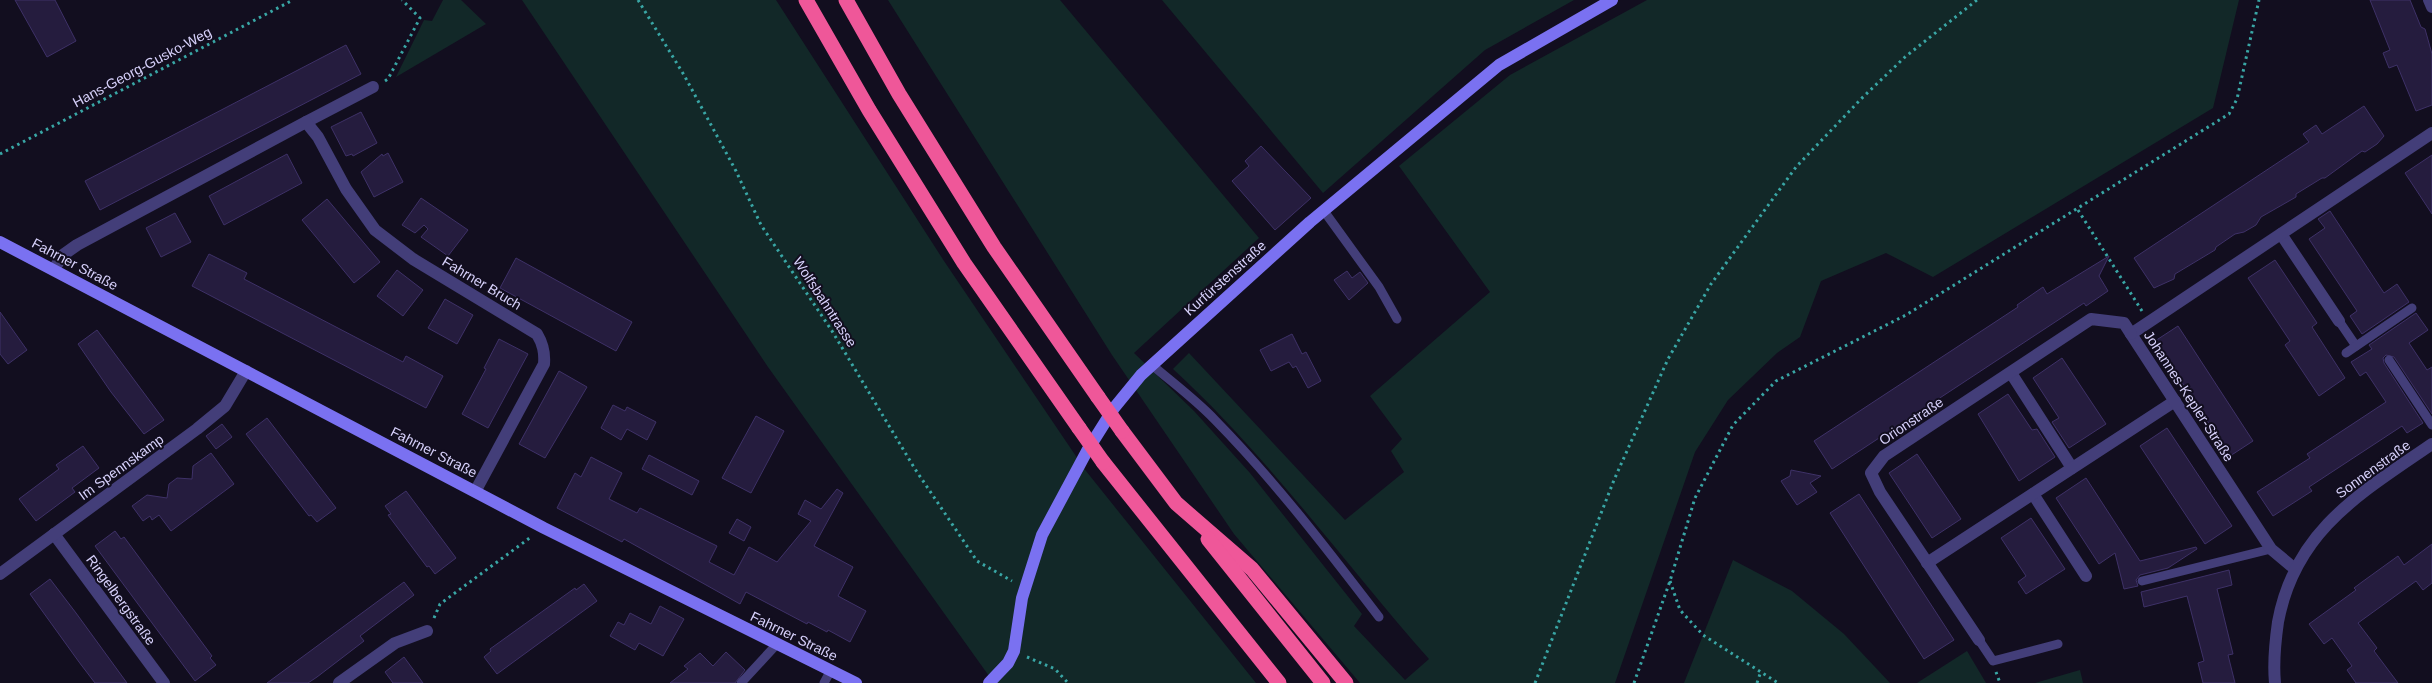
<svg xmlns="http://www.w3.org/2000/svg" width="2432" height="683" viewBox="0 0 2432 683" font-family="Helvetica,sans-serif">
  <rect width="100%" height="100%" fill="#120e1f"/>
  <g fill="#122828">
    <polygon points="443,0 461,0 486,24 396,77 424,20 432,21"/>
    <polygon points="522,0 776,0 944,261 1086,471 1256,683 994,683 768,367"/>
    <path d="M888 0H1060L1259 238 1134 353 1194 411 1250 473 1362 614 1354 626 1405 680 1429 659C1343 562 1268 456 1173 369L1189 353 1345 520 1404 472 1391 451 1402 439 1370 396 1490 292 1399 166 1510 75 1647 0H2239L2213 108 1933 277 1886 253 1821 281 1800 337 1777 353 1728 400 1695 452 1615 683H1360L1234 534 1112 355Z"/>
    <polygon points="1162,0 1574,0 1485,50 1323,193"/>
    <polygon points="1733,560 1792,591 1844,634 1890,683 1684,683"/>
    <polygon points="1967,651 1986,683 1917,683"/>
    <polygon points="2080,670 2083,683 2035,683"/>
  </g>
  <g fill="#251c3e" stroke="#3e3167">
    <polygon points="15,0 55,0 76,41 47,57"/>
    <polygon points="2370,0 2410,0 2421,27 2425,29 2432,54 2432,105 2416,111 2397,65 2389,68 2383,53 2390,50"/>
    <polygon points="346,45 361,74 100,210 85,181"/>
    <polygon points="2364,106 2384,136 2377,144 2365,152 2362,151 2325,178 2322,178 2296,194 2296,197 2261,217 2256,225 2244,232 2235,234 2216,247 2215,250 2175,274 2174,279 2154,288 2134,258 2309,142 2303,134 2316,125 2322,134"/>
    <polygon points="361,112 377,143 353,156 352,154 346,156 331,127"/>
    <polygon points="1261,146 1311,198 1275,230 1232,181 1249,166 1245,161"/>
    <polygon points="388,153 403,182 374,197 361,172 382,154 383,156"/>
    <polygon points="287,154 302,183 224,225 209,196"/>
    <polygon points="2432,155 2432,214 2405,173"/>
    <polygon points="421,198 468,230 448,256 421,237 428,229 424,225 415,233 402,225"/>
    <polygon points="327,199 380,262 354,283 302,220"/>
    <polygon points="2330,211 2384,293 2397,284 2409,302 2362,334 2350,316 2357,311 2309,239 2325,228 2318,219"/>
    <polygon points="175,213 191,242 161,257 146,228"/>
    <polygon points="209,254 247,273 244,279 403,362 406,356 443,376 426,408 192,286"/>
    <polygon points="2109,256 2099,276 2108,291 2086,306 2084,303 1832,469 1814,441 2018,307 2017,305 2043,287 2047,294"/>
    <polygon points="516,258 632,322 616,351 500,288"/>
    <polygon points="2275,260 2317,323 2312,327 2345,378 2319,396 2285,345 2290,341 2248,278"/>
    <polygon points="397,270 423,290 403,316 377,296"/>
    <polygon points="1347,271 1352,278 1360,272 1368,283 1349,300 1334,280"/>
    <polygon points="445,299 473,315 457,344 428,328"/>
    <polygon points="0,312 27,350 8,364 0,354"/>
    <polygon points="2416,313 2428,330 2409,343 2427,370 2432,367 2432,414 2394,357 2386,355 2383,358 2384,363 2423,423 2407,433 2402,426 2309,487 2312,491 2273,516 2257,492 2310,458 2307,454 2386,402 2366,372 2360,376 2351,362 2372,349 2369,345"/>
    <polygon points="2178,326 2253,441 2230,456 2155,341"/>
    <polygon points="97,330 164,420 144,434 111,392 78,344"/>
    <polygon points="1292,334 1302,354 1306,352 1321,381 1308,388 1296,366 1293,368 1289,362 1271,371 1260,350"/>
    <polygon points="499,339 528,354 488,428 462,414 486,369 484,368"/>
    <polygon points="2062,358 2106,424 2069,448 2052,422 2059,418 2033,378"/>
    <polygon points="559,371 587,387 545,458 519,444"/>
    <polygon points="2008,394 2032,430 2037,429 2055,457 2019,481 1978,414"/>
    <polygon points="613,405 625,411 627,407 656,422 647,440 627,429 621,440 601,428"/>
    <polygon points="756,416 784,431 751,493 722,478"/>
    <polygon points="267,418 336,508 317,522 311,515 309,516 246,434"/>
    <polygon points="222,424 232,437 216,449 206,436"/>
    <polygon points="2167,428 2232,526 2205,544 2140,446"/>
    <polygon points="83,446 99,468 72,488 75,492 36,521 19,499 59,469 56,465"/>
    <polygon points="211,453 234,484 171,531 159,515 152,520 150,516 143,521 132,506 147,495 167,498 169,484 177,478 192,479 193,466"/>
    <polygon points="1917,454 1961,519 1932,538 1889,473"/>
    <polygon points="649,455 699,481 692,495 642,469"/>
    <polygon points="591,457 622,473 609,499 637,513 640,508 717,546 709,562 734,575 749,547 777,562 811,521 798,514 805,500 821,509 837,489 843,493 814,546 853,567 838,596 866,611 850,642 828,630 827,632 808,622 807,624 746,592 740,604 624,539 622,542 557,508 575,473 581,477"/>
    <polygon points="1791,470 1821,476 1810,483 1817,492 1797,505 1781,481 1790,476"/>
    <polygon points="2086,478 2140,561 2196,547 2197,549 2168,568 2140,575 2136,580 2138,586 2124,589 2115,553 2099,564 2056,498"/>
    <polygon points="406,491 456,558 435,574 429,566 427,567 388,515 391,514 385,506"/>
    <polygon points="1859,494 1954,640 1924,659 1830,513"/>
    <polygon points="2031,518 2065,569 2026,594 2018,582 2026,576 2001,538"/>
    <polygon points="737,519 751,527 744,541 729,533"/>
    <polygon points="115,531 121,539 124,537 212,656 210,658 216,665 195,681 95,546"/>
    <polygon points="2432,544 2432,583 2423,590 2416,581 2358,623 2377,648 2374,651 2398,683 2356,683 2347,670 2352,666 2332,638 2324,644 2309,624 2356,590 2354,588 2362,582 2398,556 2404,565"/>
    <polygon points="2229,570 2232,585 2217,589 2233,654 2228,655 2235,683 2203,683 2198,663 2204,661 2187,596 2144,607 2141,592"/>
    <polygon points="50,579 76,613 127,683 95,683 79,662 30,594"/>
    <polygon points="404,582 414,595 360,636 364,641 317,677 308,683 267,683"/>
    <polygon points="584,584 597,601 497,674 484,657 491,651 490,649 575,588 576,590"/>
    <polygon points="660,606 684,619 663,656 639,643 635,650 610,636 618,622 624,625 630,613 651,624"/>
    <polygon points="726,652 745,670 735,683 670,683 688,669 684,666 700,653 713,666"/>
    <polygon points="404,657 423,683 393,683 385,672"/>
  </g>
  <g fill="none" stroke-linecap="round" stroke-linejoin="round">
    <g stroke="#39a6a5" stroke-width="3" stroke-dasharray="2.5 4" stroke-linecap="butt">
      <polyline points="638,0 684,75 736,171 761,225 832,331 915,469 977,561 1012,581"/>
      <polyline points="385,81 388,79 420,18 402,0"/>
      <polyline points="0,154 293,0"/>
      <polyline points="2078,210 2142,311"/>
      <polyline points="1670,581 1680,610 1703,635 1778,683"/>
      <polyline points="434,618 440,604 531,537"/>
      <polyline points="1027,657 1055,669 1068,683"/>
      <polyline points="1996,672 2000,683"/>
      <polyline points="1535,683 1614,480 1668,359 1711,284 1796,167 1861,99 1905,57 1977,0"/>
      <polyline points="1634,683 1670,581 1695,498 1733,425 1776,381 1906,315 2229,114 2237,99 2259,0"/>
      <polyline points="1757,683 1761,671"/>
    </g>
    <g stroke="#433e79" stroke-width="9">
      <polyline points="1324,211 1379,287 1397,319"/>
      <polyline points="2339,321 2356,346"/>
      <polyline points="2346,353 2412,308"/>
      <polyline points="2389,360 2432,425"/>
      <path d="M1152 365C1173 383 1196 400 1215 420 1275 481 1327 549 1379 617"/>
      <polyline points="2142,581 2271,549"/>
      <polyline points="1979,640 1993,661 2058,644"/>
      <polyline points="741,683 777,644"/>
      <polyline points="824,683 831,670"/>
    </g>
    <g stroke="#433e79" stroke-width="12">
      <polyline points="2429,0 2432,7"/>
      <polyline points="306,122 373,87"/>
      <polyline points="2281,234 2339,321"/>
      <path d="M54 269 63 255 77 245 306 122 318 137 346 189 375 230 413 259 537 334C543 344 545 352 544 364L476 490"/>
      <polyline points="2011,373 2072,468"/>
      <polyline points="2033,494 2086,576"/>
      <polyline points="54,534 164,683"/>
      <polyline points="1927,563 2175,401"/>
      <polyline points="2295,569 2271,549 2131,334 2432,133"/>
      <polyline points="0,574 197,429 225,406 246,371"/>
      <polyline points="1979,640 1880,492 1871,473 1884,456 2091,319 2124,323 2131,334"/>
      <polyline points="339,683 395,643 427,631"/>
      <path d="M2275 683C2273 663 2275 643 2278 622 2295 530 2361 493 2432 444"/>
    </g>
    <g stroke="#7a71f1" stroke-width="12">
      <polyline points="0,242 544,528 856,683"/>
      <polyline points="989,683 1008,663 1014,651 1022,598 1042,535 1087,451 1114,408 1141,375 1310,222 1499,65 1612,0"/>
    </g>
    <g stroke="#ef5799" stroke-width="15">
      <polyline points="806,0 869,110 964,263 1079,428"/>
      <polyline points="846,0 899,94 994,247 1098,397"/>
      <polyline points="1122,431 1176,503 1252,569 1346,683"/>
      <polyline points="1103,462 1279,683"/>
      <polyline points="1208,539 1323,683"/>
    </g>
    <g stroke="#ef5799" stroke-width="15">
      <polyline points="1098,397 1122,431"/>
      <polyline points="1079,428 1103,462"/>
    </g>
  </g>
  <g text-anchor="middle" stroke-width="4" stroke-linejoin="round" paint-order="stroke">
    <g font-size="14" fill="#d7d1fb" stroke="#120e1f">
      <text transform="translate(142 67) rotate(-28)" y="5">Hans-Georg-Gusko-Weg</text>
      <text transform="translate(75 264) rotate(28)" y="5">Fahrner Straße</text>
      <text transform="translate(1225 278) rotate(-42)" y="5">Kurfürstenstraße</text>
      <text transform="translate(482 283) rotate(31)" y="5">Fahrner Bruch</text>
      <text transform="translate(825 302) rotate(57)" y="5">Wolfsbahntrasse</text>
      <text transform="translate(2189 396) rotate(57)" y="5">Johannes-Kepler-Straße</text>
      <text transform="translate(1911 421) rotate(-34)" y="5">Orionstraße</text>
      <text transform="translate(434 452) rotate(27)" y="5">Fahrner Straße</text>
      <text transform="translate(121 467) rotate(-36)" y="5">Im Spennskamp</text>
      <text transform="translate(2373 469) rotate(-36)" y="5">Sonnenstraße</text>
      <text transform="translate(121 600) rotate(54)" y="5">Ringelbergstraße</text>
      <text transform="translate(794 636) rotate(26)" y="5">Fahrner Straße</text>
    </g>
  </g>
</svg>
